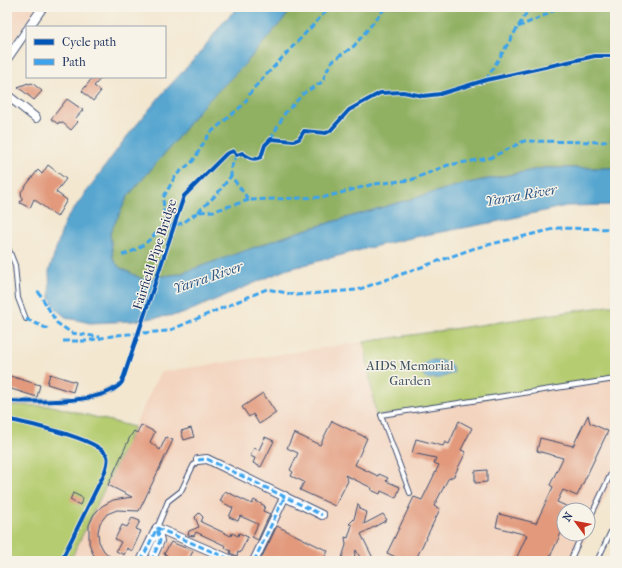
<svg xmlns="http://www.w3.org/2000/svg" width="622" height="568" viewBox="0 0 622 568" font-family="'IM FELL French Canon',serif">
  <rect width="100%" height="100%" fill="#f7f3e8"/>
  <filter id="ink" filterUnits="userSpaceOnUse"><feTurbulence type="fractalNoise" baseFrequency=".025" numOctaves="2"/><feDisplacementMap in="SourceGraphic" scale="8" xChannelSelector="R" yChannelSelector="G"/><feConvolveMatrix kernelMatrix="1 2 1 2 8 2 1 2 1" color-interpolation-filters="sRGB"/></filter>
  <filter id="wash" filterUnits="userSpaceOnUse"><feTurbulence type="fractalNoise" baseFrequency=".012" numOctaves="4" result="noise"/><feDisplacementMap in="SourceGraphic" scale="16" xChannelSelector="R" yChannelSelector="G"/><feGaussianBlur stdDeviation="0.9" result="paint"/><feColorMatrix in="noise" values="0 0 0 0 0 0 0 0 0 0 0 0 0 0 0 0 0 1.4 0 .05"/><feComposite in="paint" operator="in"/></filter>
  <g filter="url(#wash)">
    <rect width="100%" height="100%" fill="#f3e7d0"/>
    <g fill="#f3d4bf" fill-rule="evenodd">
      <polygon points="7,7 32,7 35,9 7,49"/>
      <path d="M615 305V477L575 561H70L160 372ZM564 510H588V534H564Z"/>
    </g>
    <g fill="#b5cc70" stroke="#687e67">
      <polygon points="615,305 615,377 376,416 364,342"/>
      <polygon points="7,405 52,406 134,427 70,561 7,561"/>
    </g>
    <polygon fill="#90b062" stroke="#567060" points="294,7 615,7 615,168 544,168 463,184 301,231 179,274 142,279 119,267 113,259 110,233 128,196 171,146 200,109 245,64"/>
    <g fill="#56a6d0" stroke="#386a97">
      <polygon points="239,7 294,7 245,64 200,109 171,146 128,196 110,233 113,259 119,267 142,279 179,274 301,231 463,184 544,168 615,168 615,205 566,206 495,222 415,237 368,248 285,270 182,314 133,321 90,323 67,318 57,310 50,298 49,271 65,221 125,139 162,94 198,55 225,20"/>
      <path d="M429 360C440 360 453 361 454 373L440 378 427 379C419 372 420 366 429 360Z"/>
    </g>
    <g id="blocks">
      <g fill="#e2997c">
        <polygon points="93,77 102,77 94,86 101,91 93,101 82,91"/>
        <polygon points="28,83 29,84 32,83 42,91 34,100 18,87"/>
        <polygon points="67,99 83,110 75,119 78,122 71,130 63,123 59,122 58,124 51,119"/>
        <polygon points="48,165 66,179 56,192 67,200 57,217 34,199 30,208 20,203 22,199 21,192 38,170 42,174"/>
        <polygon points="50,374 76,382 73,392 47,384"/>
        <polygon points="7,375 40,385 37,397 8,388"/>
        <polygon points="263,393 276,413 259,424 253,414 249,417 242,407"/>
        <polygon points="588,415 590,423 608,431 577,496 563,490 557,502 575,510 564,510 564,527 548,561 515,561 527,535 496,527 499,514 536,523 553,487 550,485 563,458 537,451 540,438 573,446"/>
        <polygon points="332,421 367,438 355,465 378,476 379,474 388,478 386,481 400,487 396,498 381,491 380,494 371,490 372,488 345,475 348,481 335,506 300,490 304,482 291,476 293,472 290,470 298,453 287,448 294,433 320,445"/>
        <polygon points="459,421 472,428 461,450 466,452 454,476 448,479 434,506 440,509 415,561 404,561 387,553 414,497 422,500 439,465 434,463 436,458 412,453 416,439 443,446 445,442 449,444"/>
        <polygon points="141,425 155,432 150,442 160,450 166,437 173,440 139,511 117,510 107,514 100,523 98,532 99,542 104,551 115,561 100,561 93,554 89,543 89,525 94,514 102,506 113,500 132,497 108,485 130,437 134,431 137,433"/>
        <polygon points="191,428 194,437 184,440 181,431"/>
        <polygon points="265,437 274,441 261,467 253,463 255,458 250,456 254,448 259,450"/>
        <polygon points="487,470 487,482 475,483 475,471"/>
        <polygon points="225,491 252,504 254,500 265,506 263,511 270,514 258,540 252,537 258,524 240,516 238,521 229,517 233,508 220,501"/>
        <polygon points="73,493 83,498 80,505 70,500"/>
        <polygon points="358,504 361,510 367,512 364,524 383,514 387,520 361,534 373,558 367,561 362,561 356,550 353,561 341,561 346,545 345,537 348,538 352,525 349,524 354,519"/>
        <polygon points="199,513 203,517 201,522 231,536 232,533 238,536 239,533 248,537 240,553 238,552 237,556 230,553 231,551 225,548 226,546 196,532 194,536 188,535 189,531 199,527 195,517"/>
        <polygon points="132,518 140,521 136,529 141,531 132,551 127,548 124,555 116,551 121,542 115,539 122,525 127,527"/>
        <polygon points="277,526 328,551 323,561 260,561"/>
        <polygon points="171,542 193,551 188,561 164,561 167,555 164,554"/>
      </g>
    </g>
  </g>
  <g filter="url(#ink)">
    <use href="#blocks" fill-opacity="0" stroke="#3b4b6f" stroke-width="1"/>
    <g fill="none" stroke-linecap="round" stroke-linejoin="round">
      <defs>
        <g id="lane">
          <polyline points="7,245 15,265 18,298 26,319"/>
          <path d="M7 401C34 402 91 403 114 389"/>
          <polyline points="410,493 381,415 615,379"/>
          <polyline points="588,522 615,465"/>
          <polyline points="157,528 168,501 181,491 193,466 198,460"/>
          <polyline points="570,561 582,534"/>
          <polyline points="597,561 615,523"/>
        </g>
        <g id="street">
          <polyline points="29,27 43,7"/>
          <polyline points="7,59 27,30"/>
          <polyline points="7,95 36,118"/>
          <polyline points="198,460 207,459 322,515"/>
          <polyline points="157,528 234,561"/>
          <polyline points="141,561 157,528"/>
          <polyline points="151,561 160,541 157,528"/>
          <polyline points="254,561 285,496"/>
        </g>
      </defs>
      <use href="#lane" stroke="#3b4b6f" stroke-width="6"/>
      <use href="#street" stroke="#3b4b6f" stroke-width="10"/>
      <use href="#lane" stroke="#fff" stroke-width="4"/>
      <use href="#street" stroke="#fff" stroke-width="8"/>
      <g stroke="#3da3ed" stroke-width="3" stroke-dasharray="6 3" stroke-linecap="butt">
        <polyline points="518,27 550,13 558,7"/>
        <polyline points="486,80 530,7"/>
        <polyline points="271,139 285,113 304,93 322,82 331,62 354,46 386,7"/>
        <polyline points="237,155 231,168 231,176 249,200 325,197 374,184 411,180 448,165 490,158 524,141 603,142 615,139"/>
        <polyline points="249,200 214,211 198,212 183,223 170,226 165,224 163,198 176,175 193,161 209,134 244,104 252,90 330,7"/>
        <polyline points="198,212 217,194 231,176"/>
        <path d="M122 255C141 250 152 238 165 224"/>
        <polyline points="38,291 57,323 72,333 100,337"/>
        <polyline points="26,319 48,329"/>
        <polyline points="63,341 86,341 117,335 168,331 267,289 296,295 357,290 475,248 558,228 615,229"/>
        <polyline points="198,460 207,459 322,515"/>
        <polyline points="157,528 234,561"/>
        <polyline points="141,561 157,528"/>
        <polyline points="151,561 160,541 157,528"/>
        <polyline points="254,561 285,496"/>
      </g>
      <defs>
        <g id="cycleway">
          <path d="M7 401C33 402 106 404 122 382L184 196 226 154 233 151 237 155 242 153C249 158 253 161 261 157L265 145 271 139 294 141 299 139 304 131 326 133 330 131 349 110 380 93 403 92 423 96 440 94 486 80 595 56H615"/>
          <path d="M7 419C27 424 99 438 107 456 109 461 106 468 104 474L61 561"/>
        </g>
      </defs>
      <use href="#cycleway" stroke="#f7f3e8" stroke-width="6"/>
      <use href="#cycleway" stroke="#0057b8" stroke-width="4"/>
    </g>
  </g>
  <g text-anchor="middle" stroke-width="3" stroke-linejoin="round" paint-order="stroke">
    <g font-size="13" fill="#1b2f5e" stroke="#f7f3e8">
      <text transform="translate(154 254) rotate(-72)" y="5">Fairfield Pipe Bridge</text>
    </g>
    <g font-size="13" fill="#425662" stroke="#f7f3e8">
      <text x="410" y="370">AIDS Memorial<tspan x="410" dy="15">Garden</tspan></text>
    </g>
    <g font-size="14" font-style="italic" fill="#305986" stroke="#f7f3e8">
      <text transform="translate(521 195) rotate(-10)" y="5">Yarra River</text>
      <text transform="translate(208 277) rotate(-19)" y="5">Yarra River</text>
    </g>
  </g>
  <rect width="622" height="568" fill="none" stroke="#f7f3e8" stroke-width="24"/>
  <rect x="26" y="26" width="140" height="52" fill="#f7f3e8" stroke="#9fa5b1"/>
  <rect x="34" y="39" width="20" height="6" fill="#0057b8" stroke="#9fa5b1"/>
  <text x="62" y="46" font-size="12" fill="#1b2f5e">Cycle path</text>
  <rect x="34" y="59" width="20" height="6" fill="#3da3ed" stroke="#9fa5b1"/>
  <text x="62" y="66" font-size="12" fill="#1b2f5e">Path</text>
  <g transform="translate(576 522) rotate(302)"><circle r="19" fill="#f7f3e8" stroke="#9fa5b1"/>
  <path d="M0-3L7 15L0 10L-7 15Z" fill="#c8321e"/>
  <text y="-6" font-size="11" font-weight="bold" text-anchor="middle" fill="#1b2f5e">N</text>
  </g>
</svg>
